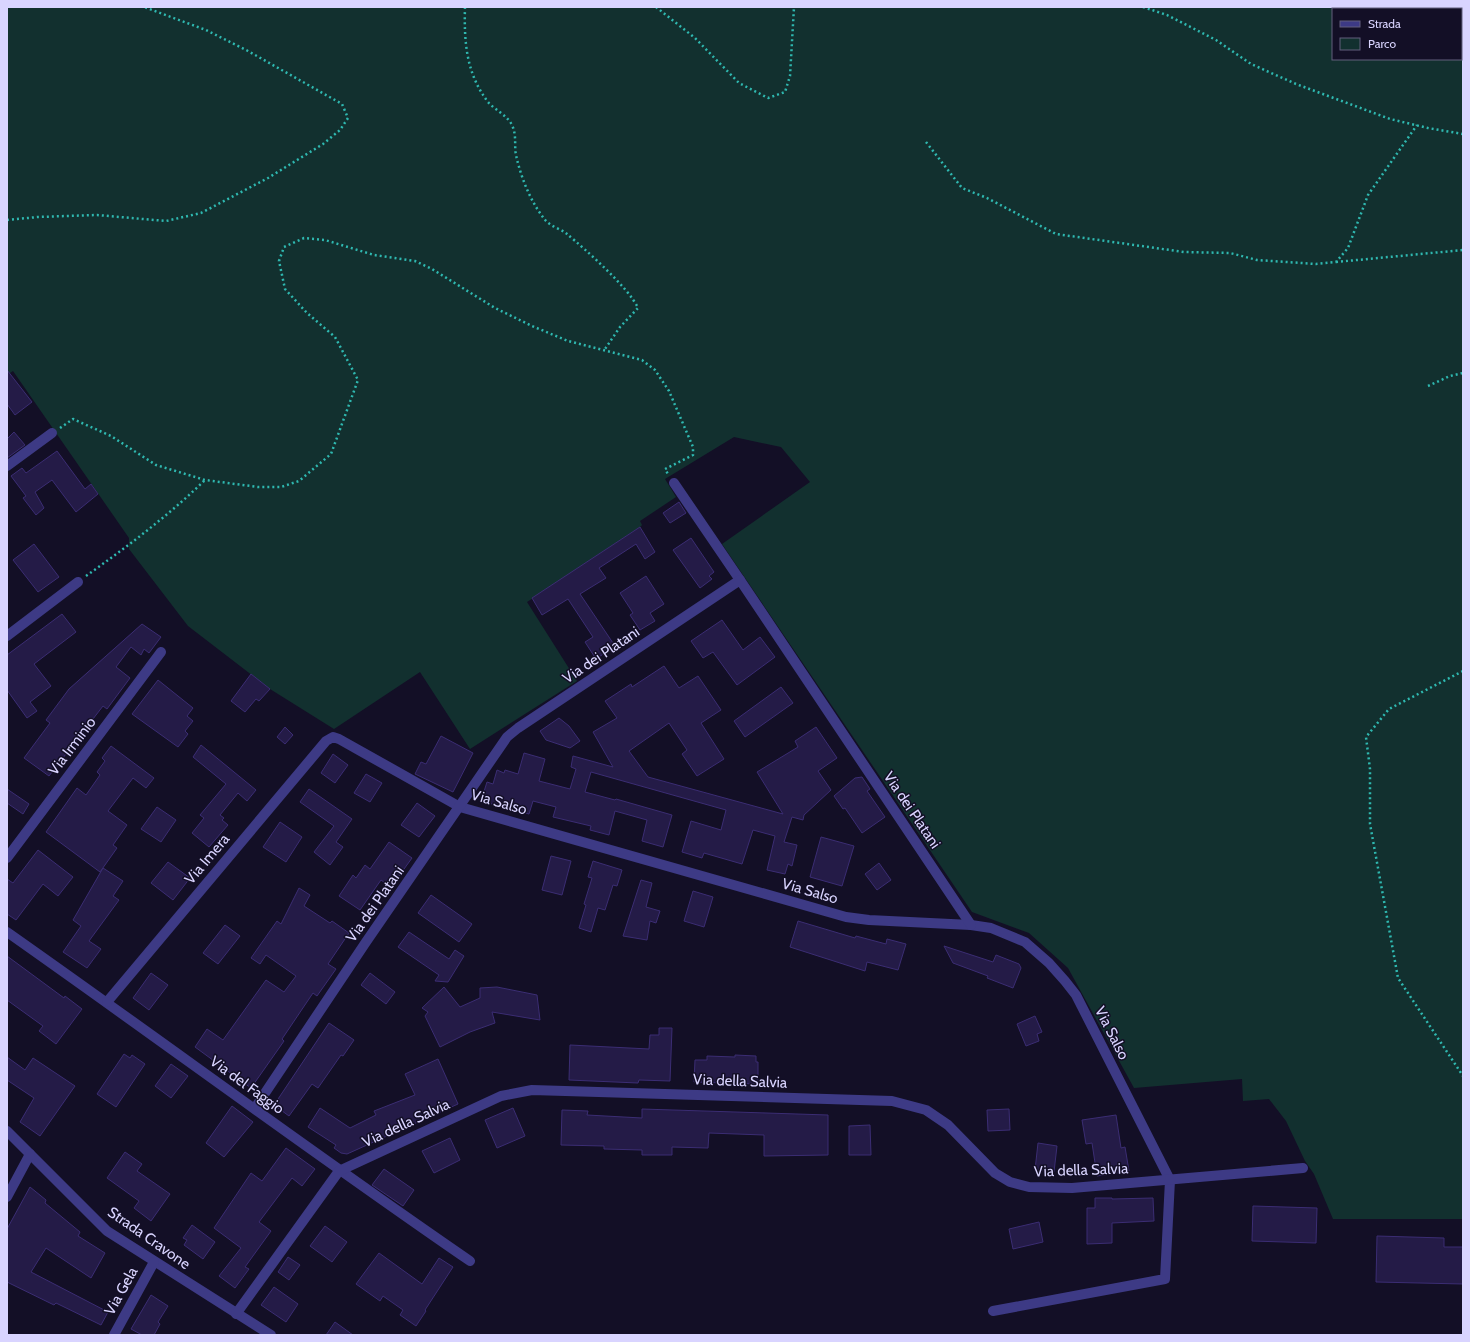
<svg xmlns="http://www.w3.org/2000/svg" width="1470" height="1342" viewBox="0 0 1470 1342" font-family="Cabin,sans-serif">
  <rect width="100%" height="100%" fill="#130f26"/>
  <path fill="#12302f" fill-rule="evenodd" d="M7 7H1463V1219H1333L1314 1174 1305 1161 1286 1121 1269 1099 1243 1101 1242 1079 1134 1088 1068 968 1029 933 972 912 722 544 810 482 781 447 734 437 665 479 676 497 640 521 642 525 640 527 527 602 577 681 470 749 420 672 334 729 270 689 188 626 129 549V538L13 371 7 375ZM1333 9H1461V59H1333Z"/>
  <g fill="#241b47" stroke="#3b2d73">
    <polygon points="7,370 32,402 15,415 7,404"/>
    <polygon points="14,432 25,445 7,458 7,439"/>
    <polygon points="57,451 85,489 91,484 98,494 76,512 52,480 35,492 44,508 36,515 23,498 26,496 11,476 22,468 26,473"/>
    <polygon points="679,502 686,513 670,523 663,513"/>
    <polygon points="640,527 655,552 645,559 636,544 599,568 606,578 580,594 615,646 596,659 585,642 593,637 568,599 542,615 532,598"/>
    <polygon points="691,538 714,572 709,576 712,579 700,588 673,550"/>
    <polygon points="34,544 59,577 38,592 13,560"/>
    <polygon points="646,576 664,604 650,613 655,621 640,630 630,615 633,613 620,593"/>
    <polygon points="62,614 76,632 34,664 51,686 30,702 37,711 27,718 7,690 7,655"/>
    <polygon points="722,620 743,650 760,637 775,657 737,685 713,652 703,658 691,641"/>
    <polygon points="142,624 161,637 149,653 144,649 141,655 131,647 116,667 130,678 107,709 103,706 49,776 24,758 50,723 46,720 69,689"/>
    <polygon points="664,666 679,688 698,676 721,710 701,723 724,759 697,776 682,754 687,750 669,723 629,751 648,777 783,814 757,772 798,747 795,741 816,727 837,758 818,771 831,790 804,815 803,820 792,817 784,842 797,845 792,866 788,864 785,874 767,870 775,836 753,830 742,864 704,853 702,858 682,852 691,821 721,830 726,810 591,772 585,792 615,800 616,799 672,815 663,847 642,841 647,820 615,811 609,835 590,830 591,826 553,817 556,807 533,801 529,814 481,801 487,782 493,784 497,770 504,773 505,770 518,774 524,753 545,759 539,781 570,789 576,769 571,767 573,756 613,767 593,732 617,718 605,701 631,684 632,687"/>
    <polygon points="251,674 270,689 259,701 256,699 245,712 231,701"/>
    <polygon points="158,680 193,708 187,716 193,721 185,731 188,734 178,747 132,714"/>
    <polygon points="781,687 793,703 745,737 734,721"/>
    <polygon points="559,718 569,726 580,741 570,748 546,740 540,731"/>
    <polygon points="285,727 293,735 285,744 277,737"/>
    <polygon points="441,736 473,753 453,792 415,774 421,762 426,764"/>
    <polygon points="201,745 256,790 247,801 238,793 220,815 224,818 222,820 228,825 209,847 192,833 204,818 200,815 226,784 193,757"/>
    <polygon points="111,746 154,778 146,788 133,778 108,811 127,825 113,845 117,848 100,872 46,832 77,788 86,795 100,775 97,772 105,761 102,758"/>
    <polygon points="333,754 348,765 335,783 321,773"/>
    <polygon points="366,774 382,783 370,802 354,793"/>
    <polygon points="862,777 870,789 867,791 885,817 862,833 845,808 843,809 834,796 855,778"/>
    <polygon points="7,789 29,804 23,814 7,803"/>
    <polygon points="309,789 352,819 336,842 343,847 330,865 314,852 334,826 300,802"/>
    <polygon points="417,803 435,816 419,837 401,825"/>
    <polygon points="157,807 176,820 161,842 141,829"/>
    <polygon points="280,822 302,837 286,862 263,847"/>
    <polygon points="821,837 854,846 842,886 810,877"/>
    <polygon points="389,842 412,858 391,887 381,880 360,910 339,896 353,875 356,878 365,865 370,869"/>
    <polygon points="38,850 73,877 58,896 43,884 16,920 7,914 7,879 13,883"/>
    <polygon points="551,856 571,861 562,895 542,890"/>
    <polygon points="593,861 622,870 617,886 613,885 605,910 598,908 591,932 579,928 586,905 584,904 592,878 588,877"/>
    <polygon points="168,862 190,878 173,900 151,883"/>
    <polygon points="879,863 891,880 877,890 865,874"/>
    <polygon points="103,868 123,881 113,896 119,900 89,941 101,949 87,968 63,952 81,926 73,920"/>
    <polygon points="641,880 652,883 646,907 660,911 656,923 650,921 647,940 623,936"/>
    <polygon points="299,888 310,895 304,906 330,923 332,921 349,933 328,964 336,969 317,996 313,993 282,1039 284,1041 251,1088 195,1047 207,1029 223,1040 266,980 284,992 296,976 266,955 260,964 251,958 277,921 281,924"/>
    <polygon points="693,891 713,897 704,927 684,921"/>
    <polygon points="431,895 472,924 459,942 418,913"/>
    <polygon points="798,921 855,938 856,936 886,944 887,939 906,944 898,970 867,962 865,971 790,947"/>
    <polygon points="225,925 240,936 218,964 203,953"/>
    <polygon points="409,932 449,959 455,950 464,956 448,982 435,981 439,975 398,947"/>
    <polygon points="944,946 993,962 996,955 1019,964 1021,968 1013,988 987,978 988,976 953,963"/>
    <polygon points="7,956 64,998 65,996 82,1009 56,1044 39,1031 43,1026 7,1000"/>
    <polygon points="151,973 168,985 149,1010 133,998"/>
    <polygon points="370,973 395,992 386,1004 361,985"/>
    <polygon points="444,987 460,1007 480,998 480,988 497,987 537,995 540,1020 492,1012 495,1023 470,1032 440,1047 425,1016 428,1012 422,1008"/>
    <polygon points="1035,1016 1042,1032 1037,1034 1039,1041 1026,1046 1017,1024"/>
    <polygon points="329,1023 354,1040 343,1056 341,1055 318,1088 312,1084 289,1116 274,1105"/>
    <polygon points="659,1028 672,1028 670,1081 639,1080 638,1083 569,1080 570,1045 649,1049 650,1035 659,1035"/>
    <polygon points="124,1054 130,1058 132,1055 145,1064 116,1107 97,1094"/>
    <polygon points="735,1055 756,1056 756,1062 758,1062 758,1084 694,1082 695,1060 707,1060 707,1056 735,1057"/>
    <polygon points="7,1057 25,1070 33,1058 75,1086 40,1136 20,1122 34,1098 7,1080"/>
    <polygon points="438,1059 458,1104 347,1154 341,1153 334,1148 336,1145 308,1127 320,1108 350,1128 376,1115 374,1111 415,1095 405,1074"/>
    <polygon points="171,1064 188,1076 171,1098 155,1086"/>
    <polygon points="232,1106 253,1122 224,1157 206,1143"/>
    <polygon points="513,1108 525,1136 497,1148 485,1120"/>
    <polygon points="642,1109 828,1115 828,1155 764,1156 764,1135 709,1133 708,1148 672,1147 672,1155 642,1155 642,1150 604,1149 604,1146 561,1145 562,1110 588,1111 587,1115 642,1118"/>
    <polygon points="1009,1109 1010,1130 988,1131 987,1110"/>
    <polygon points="1116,1115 1121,1148 1125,1147 1129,1171 1097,1176 1092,1143 1086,1144 1082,1120"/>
    <polygon points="870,1125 871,1155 849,1155 849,1126"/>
    <polygon points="450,1138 460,1160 434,1173 422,1151"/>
    <polygon points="1038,1143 1057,1146 1054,1172 1035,1170"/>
    <polygon points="286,1148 315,1169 302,1186 292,1178 259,1222 271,1231 245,1267 249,1269 235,1288 219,1276 241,1248 214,1228 251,1173 262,1181"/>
    <polygon points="125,1152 142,1164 137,1171 170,1194 151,1221 134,1208 139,1201 107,1178"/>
    <polygon points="384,1169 414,1190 403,1206 372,1185"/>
    <polygon points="30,1187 46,1200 45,1203 80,1232 78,1236 105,1253 91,1278 46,1248 31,1272 108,1312 101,1325 56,1303 54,1305 7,1282 7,1229"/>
    <polygon points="1095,1198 1112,1198 1112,1199 1153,1198 1154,1221 1112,1223 1112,1243 1087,1244 1087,1208 1095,1208"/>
    <polygon points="1253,1206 1317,1208 1316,1243 1252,1241"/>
    <polygon points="1039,1222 1043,1242 1013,1249 1009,1229"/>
    <polygon points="192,1225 215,1242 203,1259 184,1245 187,1240 183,1238"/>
    <polygon points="325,1226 347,1242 332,1262 310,1246"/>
    <polygon points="1377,1236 1444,1238 1444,1247 1463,1247 1463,1284 1376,1282"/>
    <polygon points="379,1253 422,1284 439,1258 453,1267 425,1310 426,1311 416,1326 400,1315 403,1310 383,1296 380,1301 356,1284"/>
    <polygon points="288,1257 300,1265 289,1280 278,1272"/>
    <polygon points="274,1287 298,1304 286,1322 261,1305"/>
    <polygon points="151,1295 168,1306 158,1322 160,1324 154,1335 142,1335 131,1329"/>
    <polygon points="335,1322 353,1335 326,1335"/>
  </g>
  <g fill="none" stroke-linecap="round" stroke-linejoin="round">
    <g stroke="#2fb8b0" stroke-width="2.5" stroke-dasharray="2 3" stroke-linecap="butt">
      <path d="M465 7C464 42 466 73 488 102 495 110 507 115 512 125 517 136 514 145 516 155 521 178 531 203 546 221 552 227 561 229 567 234 586 250 629 288 638 308L620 327 605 349"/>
      <polyline points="656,7 695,38 739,83 768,98 785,92 790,76 794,7"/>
      <polyline points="1143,7 1167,15 1216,40 1251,64 1296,84 1390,119 1428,128 1463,134"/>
      <polyline points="926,142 962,188 987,198 1056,234 1184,252 1230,253 1257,260 1316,264 1336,262 1348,248 1368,195 1417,125"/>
      <polyline points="7,220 38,217 97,215 166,221 201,213 268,178 323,144 340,130 348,118 342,104 248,51 206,30 144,7"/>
      <polyline points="1336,262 1463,250"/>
      <polyline points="1428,386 1450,376 1463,373"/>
      <polyline points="60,428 73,419 111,436 156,465 205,480 258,487 281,487 299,481 331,454 358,380 335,337 307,313 285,289 279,261 284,247 304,238 325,240 374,255 415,261 432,269 495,308 532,326 568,341 642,360 655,370 669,391 693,447 693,455 665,469 668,474"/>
      <path d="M86 576C128 546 168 516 205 480"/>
      <polyline points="1463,671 1389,709 1366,737 1370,769 1370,824 1398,978 1463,1076"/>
    </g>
    <g stroke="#3d3a85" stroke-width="10">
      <polyline points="7,466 52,433"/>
      <polyline points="674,483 740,580"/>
      <polyline points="7,636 78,582"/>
      <polyline points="7,858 161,652"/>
      <path d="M7 932C162 1041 314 1154 470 1261"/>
      <polyline points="107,1002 326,741 333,737 339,739 460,807 846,917 869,920 971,925 991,928 1025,942 1049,963 1065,981 1076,995 1170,1180 1165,1279 993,1311"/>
      <polyline points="255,1108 366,942 507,737 518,728 740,580 971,925"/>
      <polyline points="7,1131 107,1231 271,1335"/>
      <polyline points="7,1197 30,1154"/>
      <polyline points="236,1314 339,1171 501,1096 532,1090 892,1101 926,1110 948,1125 995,1173 1010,1182 1029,1187 1072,1188 1303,1168"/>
      <polyline points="114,1335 154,1262"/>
    </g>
  </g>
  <g text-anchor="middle" stroke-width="3" stroke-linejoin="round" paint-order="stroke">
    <g font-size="15" fill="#d9d4ff" stroke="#130f26">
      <text transform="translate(601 655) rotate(-34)" y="5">Via dei Platani</text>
      <text transform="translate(72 746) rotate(-53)" y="5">Via Irminio</text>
      <text transform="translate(499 802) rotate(16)" y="5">Via Salso</text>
      <text transform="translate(912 810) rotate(56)" y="5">Via dei Platani</text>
      <text transform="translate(207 859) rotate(-50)" y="5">Via Imera</text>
      <text transform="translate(810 891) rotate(16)" y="5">Via Salso</text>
      <text transform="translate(375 904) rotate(-55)" y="5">Via dei Platani</text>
      <text transform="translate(1112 1033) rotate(63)" y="5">Via Salso</text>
      <text transform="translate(740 1081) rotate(2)" y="5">Via della Salvia</text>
      <text transform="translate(247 1085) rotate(36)" y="5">Via del Faggio</text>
      <text transform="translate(406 1123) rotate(-25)" y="5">Via della Salvia</text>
      <text transform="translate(1081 1170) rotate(-2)" y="5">Via della Salvia</text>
      <text transform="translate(149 1238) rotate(35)" y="5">Strada Cravone</text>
      <text transform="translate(121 1291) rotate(-61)" y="5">Via Gela</text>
    </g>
  </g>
  <rect width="1470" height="1342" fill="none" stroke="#d9d4ff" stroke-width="16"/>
  <rect x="1332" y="8" width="130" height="52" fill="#130f26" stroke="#625e7d"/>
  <rect x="1340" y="21" width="20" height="6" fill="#3d3a85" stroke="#625e7d"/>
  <text x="1368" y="28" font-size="12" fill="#d9d4ff">Strada</text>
  <rect x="1340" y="38" width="20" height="12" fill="#12302f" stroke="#625e7d"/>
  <text x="1368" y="48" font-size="12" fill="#d9d4ff">Parco</text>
</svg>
